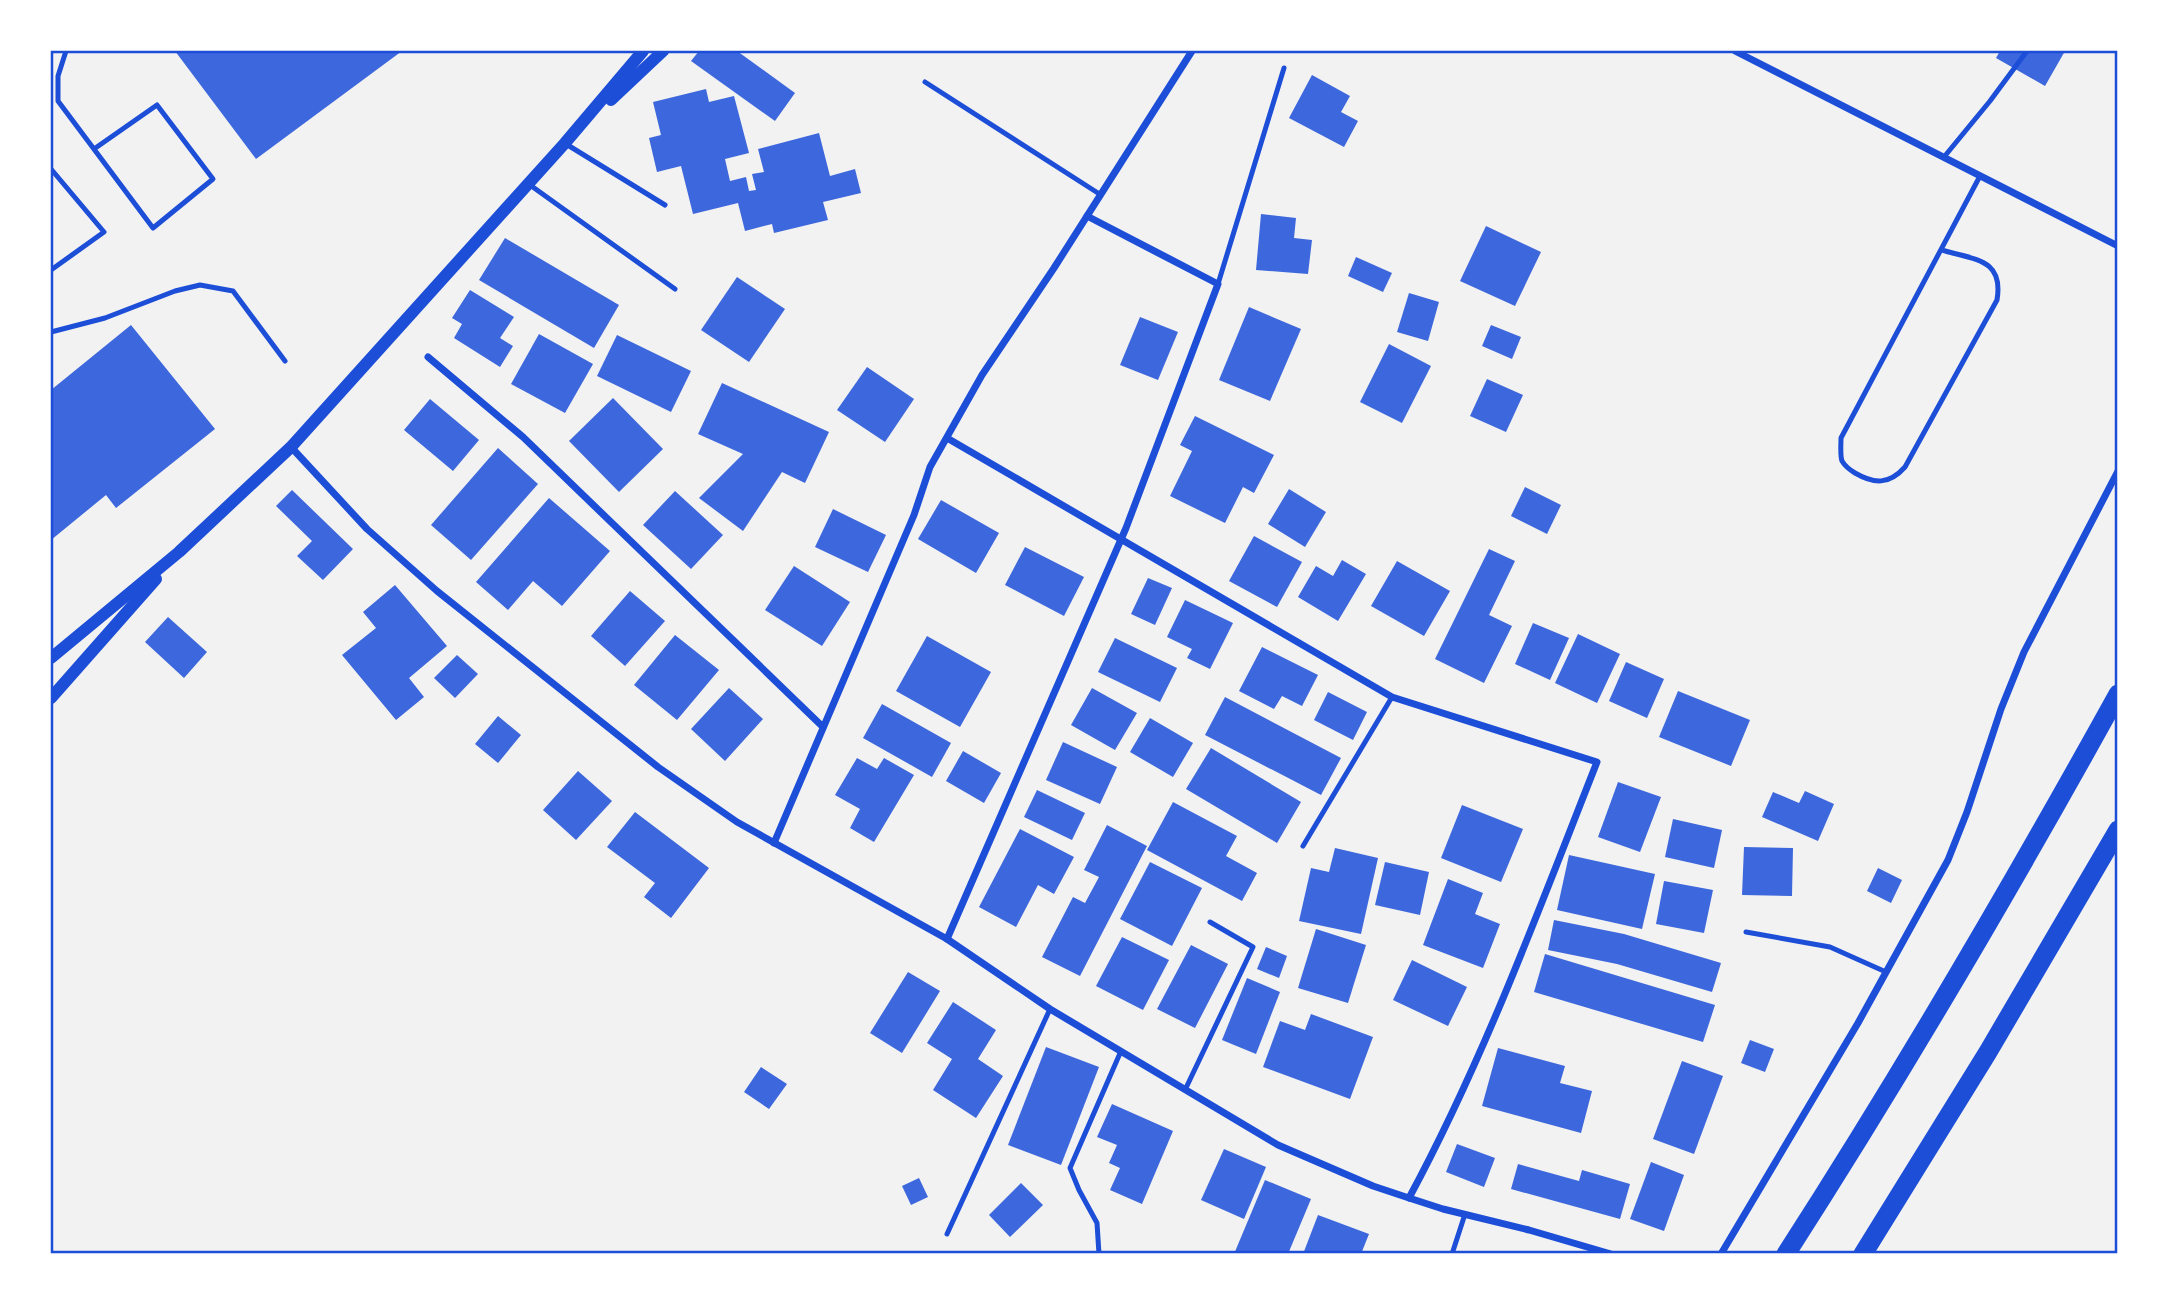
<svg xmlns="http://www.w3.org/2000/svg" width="2169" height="1305" viewBox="0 0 2169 1305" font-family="'PT Sans Narrow',sans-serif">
  <rect width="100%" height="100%" fill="#f2f2f2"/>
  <g fill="#3d67dc">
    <polygon points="175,51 402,51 256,159"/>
    <polygon points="699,51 737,51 795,93 775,121 691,61"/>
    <polygon points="2000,51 2065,51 2045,86 1996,58"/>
    <polygon points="1312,75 1350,96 1341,112 1358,121 1344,147 1289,118"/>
    <polygon points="706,89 709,102 734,96 749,153 725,159 730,181 746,177 749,191 756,190 752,174 764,172 758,149 819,133 830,176 855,169 861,193 823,202 828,220 774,233 772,224 745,231 738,203 693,214 681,166 657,172 649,138 661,135 653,102"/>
    <polygon points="1261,214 1296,218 1294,238 1312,240 1308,274 1256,270"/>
    <polygon points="1486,226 1541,252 1515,306 1460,281"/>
    <polygon points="505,238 619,305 594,348 479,280"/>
    <polygon points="1356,257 1392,273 1383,292 1348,276"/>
    <polygon points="737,277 785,309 749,362 701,330"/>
    <polygon points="470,290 514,317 500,338 513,346 500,367 454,338 462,324 452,318"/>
    <polygon points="1409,293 1439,302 1428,341 1397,332"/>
    <polygon points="1249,307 1301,329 1270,401 1219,380"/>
    <polygon points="1140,317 1178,332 1158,380 1120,365"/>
    <polygon points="131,325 215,429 116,508 106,495 51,540 51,390"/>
    <polygon points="1491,325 1521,337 1512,359 1482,346"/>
    <polygon points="539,334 593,364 565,413 511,384"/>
    <polygon points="617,335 691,371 671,412 597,376"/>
    <polygon points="1389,344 1431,366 1402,423 1360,402"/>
    <polygon points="867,367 914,399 885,442 837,410"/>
    <polygon points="1487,379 1523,395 1506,432 1470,416"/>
    <polygon points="722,383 829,432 805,483 782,472 743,531 699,498 743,454 698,434"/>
    <polygon points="613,398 663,449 619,492 569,441"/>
    <polygon points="430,399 479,440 453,471 404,430"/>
    <polygon points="1195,416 1274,455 1254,493 1243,487 1225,523 1170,496 1192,451 1180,445"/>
    <polygon points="498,448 538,484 471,560 431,525"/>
    <polygon points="1525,487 1561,505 1547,534 1511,516"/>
    <polygon points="1289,489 1326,512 1305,547 1268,524"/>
    <polygon points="292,490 353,549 323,580 297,556 312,541 276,506"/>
    <polygon points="675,491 723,535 691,569 643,525"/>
    <polygon points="549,498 610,551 562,606 533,581 508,610 476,582"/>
    <polygon points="941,500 999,533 976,573 918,539"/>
    <polygon points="833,509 886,535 868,572 815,547"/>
    <polygon points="1254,536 1302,562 1277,607 1229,581"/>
    <polygon points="1025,547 1084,577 1064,616 1005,585"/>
    <polygon points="1489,549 1515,561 1489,615 1512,626 1484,683 1435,659"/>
    <polygon points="1342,560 1366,574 1338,621 1298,597 1316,566 1333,576"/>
    <polygon points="1397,561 1450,591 1424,636 1371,606"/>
    <polygon points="794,566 850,602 822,646 765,610"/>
    <polygon points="1148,578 1172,588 1155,625 1131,614"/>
    <polygon points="395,585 447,646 409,678 424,697 396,720 342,655 376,628 363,612"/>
    <polygon points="630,591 665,621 625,666 591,636"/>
    <polygon points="1185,600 1233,623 1210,669 1187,658 1192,649 1167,637"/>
    <polygon points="168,617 207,652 184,678 145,642"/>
    <polygon points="1533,623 1569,638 1550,680 1515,664"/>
    <polygon points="1578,634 1620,654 1597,703 1555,683"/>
    <polygon points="675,635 719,670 677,720 634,685"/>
    <polygon points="927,636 991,672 960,727 896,691"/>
    <polygon points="1115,638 1177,668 1160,702 1098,672"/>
    <polygon points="1262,647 1318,675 1302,706 1282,696 1274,709 1239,691"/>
    <polygon points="457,655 478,674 455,698 434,678"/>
    <polygon points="1626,662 1664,679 1647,718 1609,701"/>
    <polygon points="729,688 763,719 725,761 691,729"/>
    <polygon points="1092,688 1137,713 1115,750 1071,725"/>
    <polygon points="1678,691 1750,720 1731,766 1659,737"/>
    <polygon points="1328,692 1367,712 1353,740 1314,720"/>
    <polygon points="1225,697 1341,758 1321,795 1205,735"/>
    <polygon points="882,704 951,743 932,777 863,738"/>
    <polygon points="498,716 521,735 498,763 475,744"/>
    <polygon points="1150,718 1193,743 1173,777 1130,752"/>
    <polygon points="1063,742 1117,767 1100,804 1046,780"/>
    <polygon points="1211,748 1301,802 1277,843 1186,789"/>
    <polygon points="963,751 1001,773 984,803 946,781"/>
    <polygon points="857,758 877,769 884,758 914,775 874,842 850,828 860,809 835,795"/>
    <polygon points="578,771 612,801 576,840 543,810"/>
    <polygon points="1618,782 1661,797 1640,852 1598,837"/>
    <polygon points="1037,790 1085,813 1072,840 1024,817"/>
    <polygon points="1805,791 1834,804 1818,841 1762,817 1773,792 1799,803"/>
    <polygon points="1173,802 1237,836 1226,856 1257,873 1242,901 1147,850"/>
    <polygon points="1462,805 1523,829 1501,882 1441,858"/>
    <polygon points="635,812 709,868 671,918 644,897 655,883 607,847"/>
    <polygon points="1673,819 1722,830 1714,868 1665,857"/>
    <polygon points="1107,825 1147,846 1080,976 1042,957 1073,897 1085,903 1099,877 1084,870"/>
    <polygon points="1020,829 1074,857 1054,894 1038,885 1016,927 979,907"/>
    <polygon points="1744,847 1793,848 1792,896 1742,895"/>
    <polygon points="1335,848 1378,858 1361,934 1299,921 1311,868 1329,872"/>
    <polygon points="1569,855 1655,874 1642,929 1557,910"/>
    <polygon points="1150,862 1202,888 1172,946 1120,919"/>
    <polygon points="1385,862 1429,872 1420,915 1375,905"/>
    <polygon points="1878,868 1902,880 1891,903 1867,891"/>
    <polygon points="1448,879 1483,893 1475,914 1500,924 1483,968 1423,945"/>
    <polygon points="1664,881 1713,890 1704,933 1656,924"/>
    <polygon points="1554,920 1624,934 1721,963 1712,992 1617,964 1548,950"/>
    <polygon points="1316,929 1366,945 1348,1003 1298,988"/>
    <polygon points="1122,937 1169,960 1143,1010 1096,986"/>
    <polygon points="1191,945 1228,964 1195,1028 1157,1009"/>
    <polygon points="1266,947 1287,956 1279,978 1257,969"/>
    <polygon points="1545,954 1715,1005 1703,1042 1534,992"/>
    <polygon points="1412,960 1467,987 1448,1026 1393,1000"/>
    <polygon points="908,972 940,991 902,1053 870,1033"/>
    <polygon points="1247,978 1280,992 1256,1054 1222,1040"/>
    <polygon points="953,1002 996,1030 978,1059 1003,1076 976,1118 933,1090 952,1059 927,1043"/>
    <polygon points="1311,1014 1373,1037 1350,1099 1263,1067 1280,1021 1305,1030"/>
    <polygon points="1750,1040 1774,1049 1765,1072 1741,1063"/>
    <polygon points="1046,1047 1099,1067 1061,1165 1008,1145"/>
    <polygon points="1498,1048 1565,1066 1560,1083 1592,1091 1581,1133 1482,1106"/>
    <polygon points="1682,1061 1723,1076 1694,1154 1653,1139"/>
    <polygon points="761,1067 787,1084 769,1109 744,1092"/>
    <polygon points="1112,1104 1173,1131 1142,1204 1110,1190 1120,1168 1109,1163 1117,1145 1097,1137"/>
    <polygon points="1457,1144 1495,1158 1484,1187 1446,1172"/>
    <polygon points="1224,1149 1266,1167 1244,1219 1201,1200"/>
    <polygon points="1651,1162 1684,1175 1664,1231 1630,1219"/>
    <polygon points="1518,1164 1579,1181 1582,1170 1630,1184 1620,1219 1511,1189"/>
    <polygon points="919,1178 928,1197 911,1205 902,1186"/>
    <polygon points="1265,1180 1311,1199 1288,1254 1234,1254"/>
    <polygon points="1021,1183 1043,1205 1010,1237 989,1215"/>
    <polygon points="1318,1215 1369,1234 1361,1254 1303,1254"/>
  </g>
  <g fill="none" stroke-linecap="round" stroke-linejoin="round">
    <g stroke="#1d4ed8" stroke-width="5">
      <polyline points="66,51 58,76 58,101 153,228 213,179 157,105 94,149"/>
      <polyline points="925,82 1101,195"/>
      <polyline points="566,144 665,205"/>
      <polyline points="1944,157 1990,101 2027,51"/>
      <polyline points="51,169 104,232 51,270"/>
      <polyline points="530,185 675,289"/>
      <path d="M1942 250C1974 260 2004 258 1997 300L1905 467C1889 485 1874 484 1855 473 1850 470 1845 466 1842 461 1840 455 1841 445 1841 438L1980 176"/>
      <polyline points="1218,284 1284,68"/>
      <polyline points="51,332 105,318 175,291 200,285 233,291 285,361"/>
      <polyline points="1303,846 1392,697"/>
      <polyline points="1746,932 1830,947 1886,972"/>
      <polyline points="1185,1090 1253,947 1210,922"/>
      <polyline points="947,1234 1050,1009"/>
      <polyline points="1099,1254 1097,1223 1079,1190 1070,1168 1121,1051"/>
      <polyline points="1452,1254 1465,1214"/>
    </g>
    <g stroke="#1d4ed8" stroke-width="7">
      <polyline points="1735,51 2118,246"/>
      <polyline points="428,357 523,437 823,727"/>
      <path d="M947 438 1392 697 1597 762C1539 909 1484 1059 1409 1198"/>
      <polyline points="291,447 367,529 437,591 658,767 737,822 947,939 1050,1009 1278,1145 1373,1186 1409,1198 1443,1209 1529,1230 1611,1254"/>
      <polyline points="774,843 914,515 930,467 982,375 1054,268 1192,51"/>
      <polyline points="947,939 1126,528 1218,284 1087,216"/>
      <polyline points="1721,1254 1858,1023 1948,860 1967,812 2001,709 2024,652 2118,471"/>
    </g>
    <g stroke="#1d4ed8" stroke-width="12">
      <polyline points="611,100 663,51"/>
      <polyline points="51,658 179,552 291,447 565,143 643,51"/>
      <polyline points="51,698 156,579"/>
    </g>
    <g stroke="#1d4ed8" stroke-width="19">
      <path d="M1786 1254C1903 1072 2013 884 2118 694"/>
      <polyline points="1863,1254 1988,1052 2118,830"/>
    </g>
  </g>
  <rect width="2169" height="1305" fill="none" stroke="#ffffff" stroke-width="105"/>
  <rect x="52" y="52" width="2064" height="1200" fill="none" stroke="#1d4ed8" stroke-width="2.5"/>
</svg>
